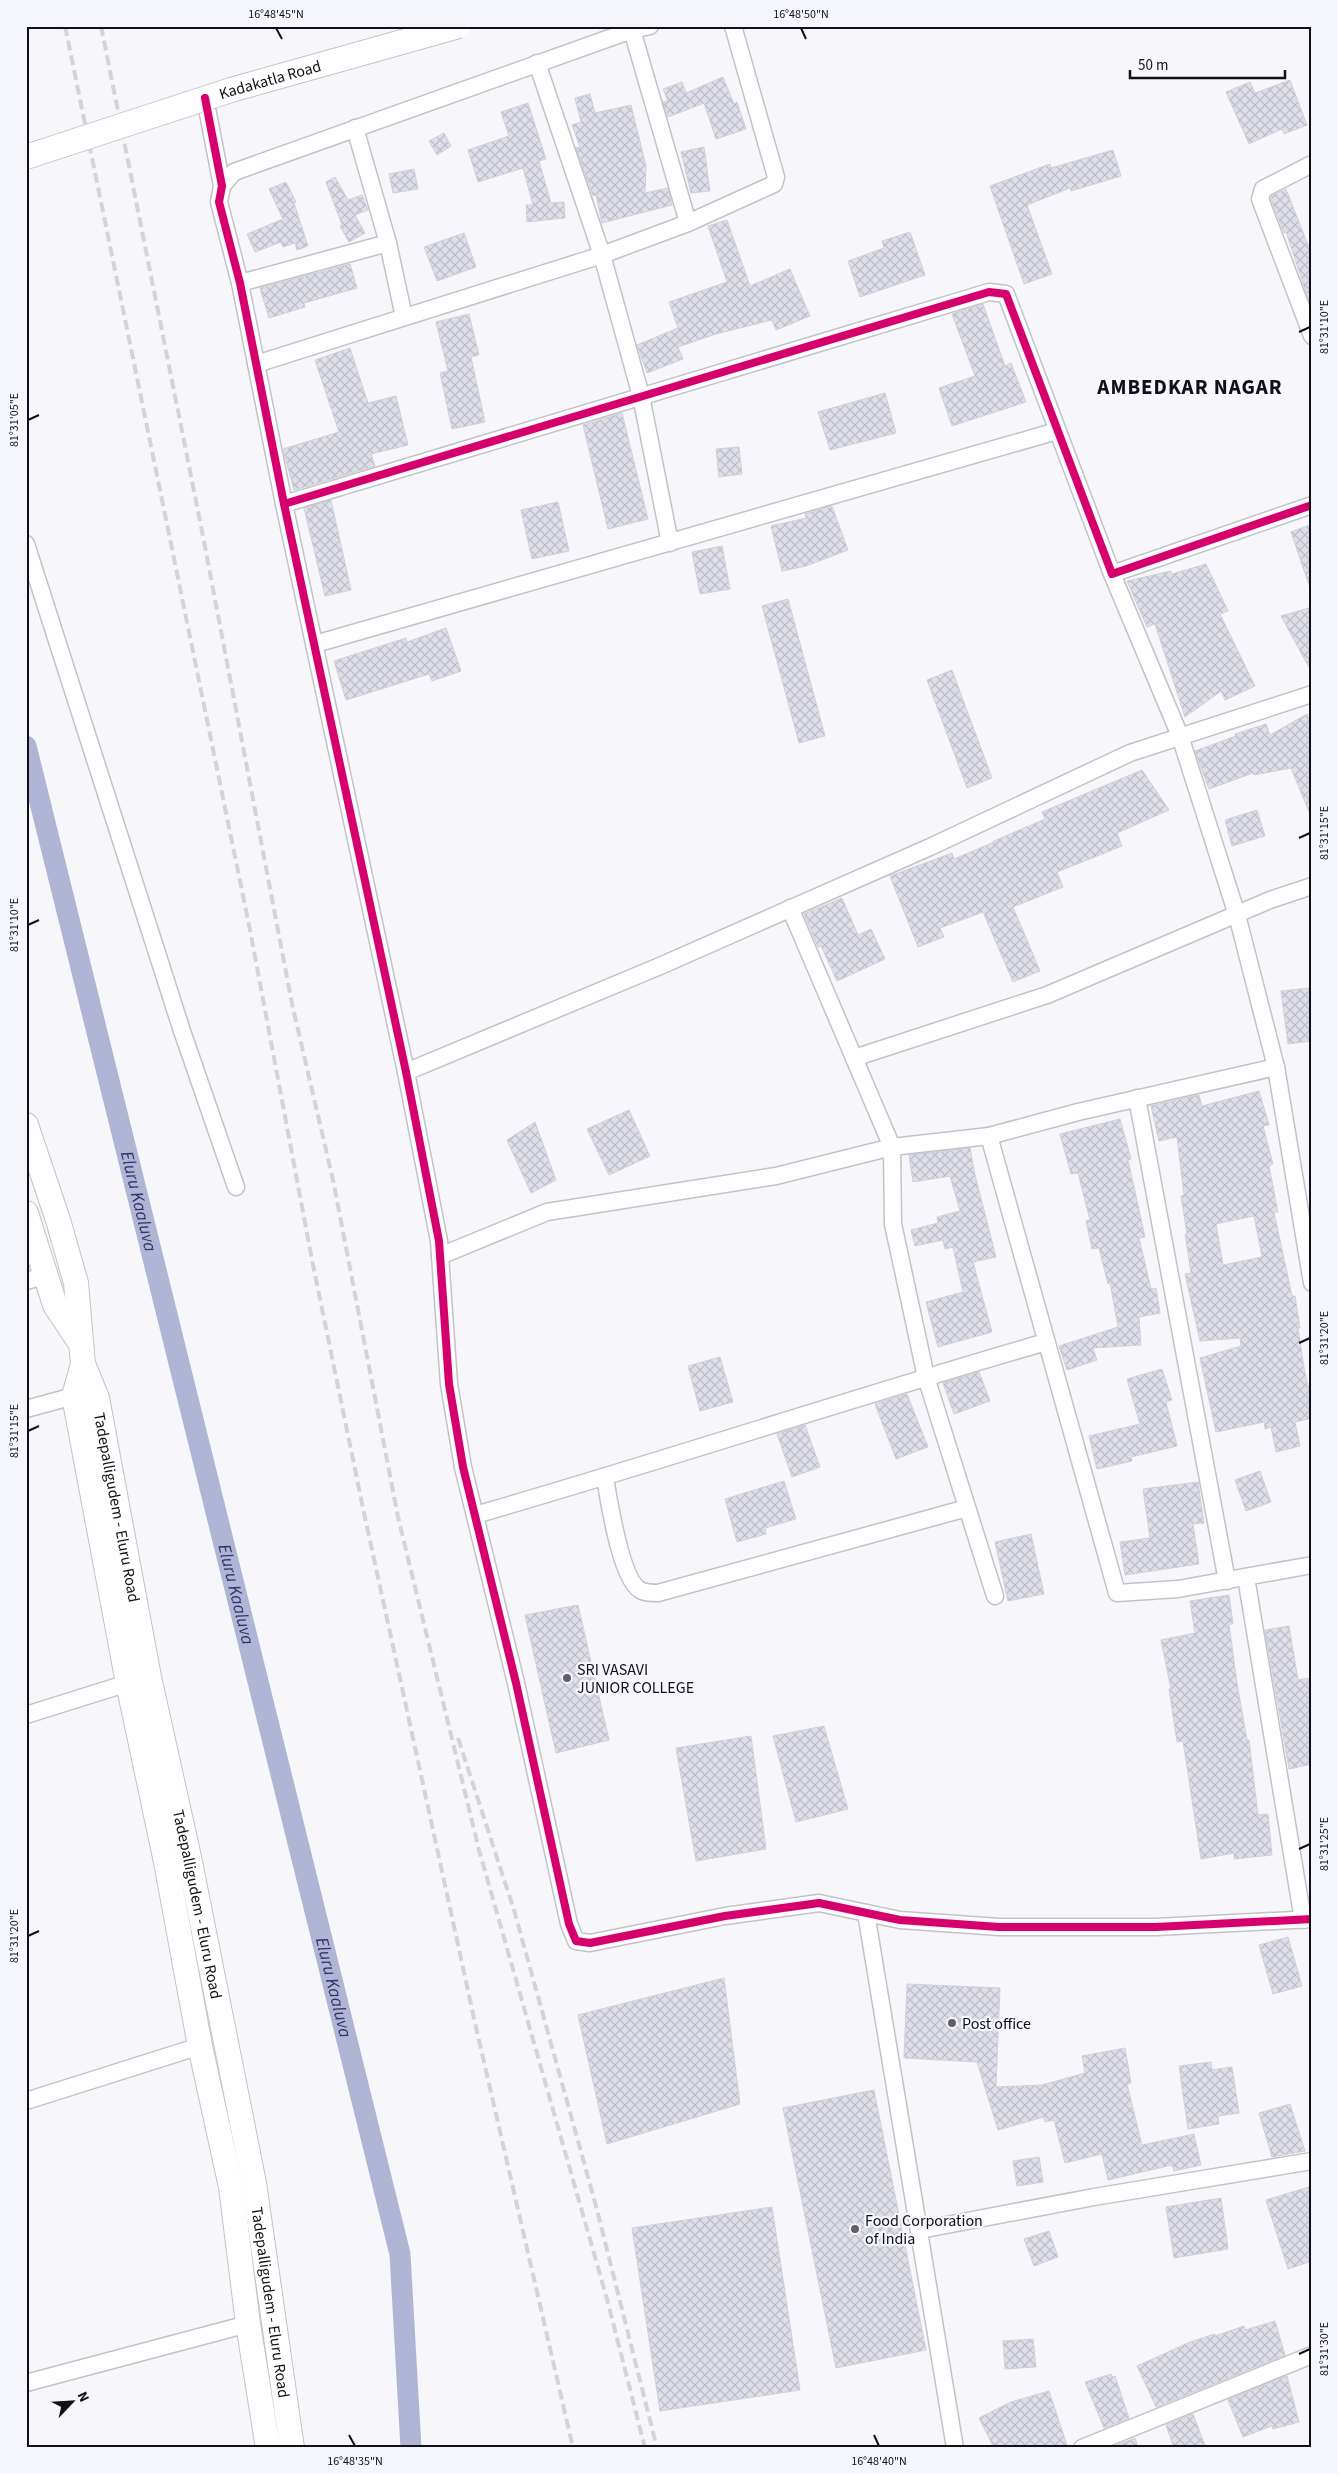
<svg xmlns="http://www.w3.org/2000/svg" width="1338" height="2474" viewBox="0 0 1338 2474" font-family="'Source Sans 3',sans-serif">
  <defs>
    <pattern id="building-cross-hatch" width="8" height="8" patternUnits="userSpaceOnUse" patternTransform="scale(1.25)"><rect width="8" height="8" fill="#dfdfea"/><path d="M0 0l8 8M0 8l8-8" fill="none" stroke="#bebec8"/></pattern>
  </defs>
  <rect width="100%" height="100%" fill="#f6f6fb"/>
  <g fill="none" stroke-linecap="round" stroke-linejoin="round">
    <path stroke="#b1b5d5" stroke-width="21" id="s1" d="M26 746 400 2254 411 2448"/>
  </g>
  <g fill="url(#building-cross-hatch)" stroke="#d0d0d5" fill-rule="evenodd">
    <polygon points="723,77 734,104 737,102 746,129 716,139 704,103 668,117 663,102 668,101 663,89 682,82 686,93"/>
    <polygon points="1290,80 1307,125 1284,134 1282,129 1249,144 1226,92 1250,82 1255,93"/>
    <polygon points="590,94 595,113 631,105 646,166 645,193 668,188 672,205 602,223 596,195 593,196 576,148 580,147 572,125 581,122 575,98"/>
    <polygon points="528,103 546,159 539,161 551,203 564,202 565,218 527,222 526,205 533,205 523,168 478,182 468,150 509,136 501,112"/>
    <polygon points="444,133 451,146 437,155 429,141"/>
    <polygon points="704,147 710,191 691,193 681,152"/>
    <polygon points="1113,150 1121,176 1071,191 1070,188 1027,205 1052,274 1024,284 990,186 1050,164 1051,168"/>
    <polygon points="414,169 418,189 393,193 389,174"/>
    <polygon points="335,177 348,200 362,195 368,210 355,215 365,233 349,242 340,226 342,225 326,182"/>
    <polygon points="286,182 296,202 294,203 308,246 297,250 295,243 283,247 281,242 255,252 247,234 283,219 269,189"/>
    <polygon points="1286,189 1312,255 1312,300 1309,301 1286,232 1284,233 1271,199 1271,196"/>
    <polygon points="727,220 750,286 790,269 810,316 776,330 772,320 716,334 678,347 683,359 647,373 637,345 678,328 669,302 727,282 708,226"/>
    <polygon points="910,232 925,275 860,297 848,261 884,248 882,241"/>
    <polygon points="464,233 476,267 437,281 424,247"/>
    <polygon points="350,264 357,288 304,303 305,307 269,318 260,288"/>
    <polygon points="983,304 1005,366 1011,363 1026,402 952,426 939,388 975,376 952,314"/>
    <polygon points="469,314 479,355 471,357 485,422 452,429 440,373 448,371 436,322"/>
    <polygon points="350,348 368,403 396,396 408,445 371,454 375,466 294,490 283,449 339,432 315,360"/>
    <polygon points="885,393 896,433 830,450 818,412"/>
    <polygon points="622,413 648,519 608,529 583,425"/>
    <polygon points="739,447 742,474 719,477 716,449"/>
    <polygon points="331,500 351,590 325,596 304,508"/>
    <polygon points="558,502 569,551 532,559 521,510"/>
    <polygon points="832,506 848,550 806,566 782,571 771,526 806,518 805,514"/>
    <polygon points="1312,524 1312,585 1309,585 1291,532"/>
    <polygon points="722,546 730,589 700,594 692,552"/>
    <polygon points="1206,564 1228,611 1220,614 1255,686 1225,700 1221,691 1185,717 1155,624 1147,627 1127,581 1171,571 1172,574"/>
    <polygon points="788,599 825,736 799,743 762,606"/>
    <polygon points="1312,607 1312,673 1281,616"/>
    <polygon points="446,628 461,671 432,681 429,674 346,700 334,661 406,638 407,642"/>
    <polygon points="952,670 992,778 967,788 927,680"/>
    <polygon points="1307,714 1312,727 1312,819 1291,768 1254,775 1253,773 1209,789 1195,751 1236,736 1235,734 1266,724 1270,735"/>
    <polygon points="1142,770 1169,810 1117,833 1122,846 1057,872 1063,887 1013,907 1040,971 1013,982 983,912 940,928 944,937 918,947 890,876 952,853 954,859 994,842 994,841 1045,819 1042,812"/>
    <polygon points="1257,810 1265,836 1232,846 1225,820"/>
    <polygon points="842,898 858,935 871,929 885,959 837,981 821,946 818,947 804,914"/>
    <polygon points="1309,988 1312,1041 1288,1044 1281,991"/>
    <path d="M1259 1091 1269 1125 1263 1126 1273 1164 1269 1166 1278 1212H1274L1292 1296H1295L1300 1328H1298L1304 1368 1312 1403V1418L1295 1422 1300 1446 1276 1452 1271 1427 1265 1429 1264 1422 1216 1432 1200 1358 1241 1346 1240 1338 1200 1341 1185 1274 1191 1273 1185 1234H1187L1181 1196 1184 1195 1177 1137 1159 1141 1151 1106 1199 1095 1202 1106ZM1254 1216 1262 1257 1223 1265 1216 1224Z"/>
    <polygon points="629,1110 650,1156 609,1175 587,1129"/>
    <polygon points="1120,1119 1131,1159 1128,1160 1145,1237 1139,1238 1151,1289 1156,1288 1160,1313 1139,1317 1141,1345 1093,1348 1097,1360 1067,1370 1059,1346 1118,1327 1110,1283 1108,1284 1099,1248 1092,1249 1086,1221 1090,1220 1078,1173 1071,1174 1060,1134"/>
    <polygon points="535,1122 556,1180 531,1193 507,1140"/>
    <polygon points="970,1148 975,1175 996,1257 973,1262 992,1332 938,1347 926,1302 963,1292 953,1247 945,1249 943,1240 915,1246 911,1230 938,1223 937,1217 960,1211 950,1176 913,1182 909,1155"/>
    <polygon points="720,1357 733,1402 700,1411 688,1366"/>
    <polygon points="1162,1369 1172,1400 1166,1402 1177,1446 1131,1457 1132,1461 1097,1469 1089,1436 1140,1424 1127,1379"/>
    <polygon points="979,1372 990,1401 954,1414 943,1383"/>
    <polygon points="907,1394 928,1447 896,1459 875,1404"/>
    <polygon points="805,1425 820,1467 792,1477 777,1434"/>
    <polygon points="1260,1471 1271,1502 1246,1511 1235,1480"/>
    <polygon points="784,1481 796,1519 765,1528 766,1534 737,1542 725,1499"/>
    <polygon points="1198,1482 1204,1523 1193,1524 1199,1564 1125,1575 1120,1542 1150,1538 1143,1489"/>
    <polygon points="1031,1534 1044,1594 1008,1601 995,1542"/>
    <polygon points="1229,1595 1233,1624 1229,1624 1237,1683 1247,1740 1249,1740 1258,1815 1268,1814 1272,1855 1234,1859 1234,1853 1201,1859 1183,1741 1177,1742 1169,1689 1171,1689 1161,1640 1195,1633 1190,1601"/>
    <polygon points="578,1605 609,1740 556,1753 525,1615"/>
    <polygon points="1289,1626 1298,1680 1308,1678 1312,1695 1312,1764 1289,1769 1265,1630"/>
    <polygon points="824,1726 848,1809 796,1822 773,1736"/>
    <polygon points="751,1736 766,1849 696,1861 676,1748"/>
    <polygon points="1288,1937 1302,1986 1273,1994 1259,1945"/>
    <polygon points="724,1978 740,2104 607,2144 578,2015"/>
    <polygon points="907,1984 1000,1988 996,2087 1042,2085 1085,2073 1082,2056 1125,2048 1131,2083 1127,2084 1142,2145 1194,2134 1201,2165 1174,2171 1172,2165 1108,2180 1102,2154 1065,2163 1054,2120 1045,2122 1044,2117 998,2130 977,2062 904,2058"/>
    <polygon points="1211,2062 1212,2070 1232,2067 1239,2113 1218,2116 1219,2124 1188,2129 1179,2066"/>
    <polygon points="874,2090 926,2350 836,2368 783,2108"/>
    <polygon points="1290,2104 1305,2151 1272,2157 1259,2113"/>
    <polygon points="1039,2157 1043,2182 1017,2186 1013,2161"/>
    <polygon points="1312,2186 1312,2261 1288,2269 1266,2200"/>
    <polygon points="1221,2198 1228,2249 1174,2258 1166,2207"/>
    <polygon points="772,2207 800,2390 660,2411 632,2228"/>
    <polygon points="1049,2231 1058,2257 1034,2266 1024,2239"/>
    <polygon points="1275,2321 1285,2355 1156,2407 1137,2366 1190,2342 1215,2334 1215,2336 1244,2326 1245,2330"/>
    <polygon points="1033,2339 1036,2367 1005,2369 1003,2341"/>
    <polygon points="1111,2374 1112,2377 1115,2376 1129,2418 1104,2428 1085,2382"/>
    <polygon points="1287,2376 1299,2422 1273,2429 1272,2426 1243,2437 1228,2400"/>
    <polygon points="1049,2391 1068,2448 994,2448 979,2418 1011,2402"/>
    <polygon points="1193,2414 1206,2448 1174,2448 1166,2425"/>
    <polygon points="1135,2438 1138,2448 1112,2448 1112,2447"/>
  </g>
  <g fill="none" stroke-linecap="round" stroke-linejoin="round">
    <defs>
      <g id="street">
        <polyline points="632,30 688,223"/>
        <polyline points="537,63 602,255 641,396 670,543"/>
        <polyline points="205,98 222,186 219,202 240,283 284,504 406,1072 439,1241 449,1384 463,1467 516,1683 569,1924 576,1941 590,1943 725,1916 819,1903 900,1920 999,1927 1156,1927 1312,1919"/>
        <polyline points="355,128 388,243 404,317"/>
        <polyline points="1312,164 1263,189 1260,199 1312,336"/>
        <polyline points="222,186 234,172 632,30 650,26"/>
        <polyline points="240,283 388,243"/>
        <polyline points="256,364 602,255 688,223 774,184 776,177 733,26"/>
        <polyline points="284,504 989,292 1006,294 1112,574 1312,505"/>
        <polyline points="26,544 182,1031 236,1187"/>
        <polyline points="1112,574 1180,736 1237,915 1276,1067 1312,1283"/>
        <polyline points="315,644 1057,431"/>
        <polyline points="790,908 892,1147 893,1224 926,1377 995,1596"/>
        <polyline points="854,1058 1047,995 1270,900 1312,886"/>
        <polyline points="406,1072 660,966 930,847 1130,753 1312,694"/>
        <polyline points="1137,1098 1227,1581"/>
        <polyline points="989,1136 1117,1593 1178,1589 1312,1565"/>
        <polyline points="440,1256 547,1212 776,1176 892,1147 989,1136 1078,1112 1276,1067"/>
        <polyline points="26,1281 45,1276"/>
        <polyline points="26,1409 74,1396"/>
        <path d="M605 1478C609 1500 621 1583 642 1591 647 1593 653 1593 658 1593L967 1508"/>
        <path d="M475 1515C666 1460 855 1397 1046 1342"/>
        <polyline points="1246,1577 1303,1920"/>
        <polyline points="26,1715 128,1683"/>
        <polyline points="866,1913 955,2448"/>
        <polyline points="26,2101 200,2046"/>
        <polyline points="920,2230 1094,2197 1312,2161"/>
        <polyline points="26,2383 248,2324"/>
        <polyline points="1082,2448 1312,2355"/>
      </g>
      <g id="secondary">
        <path id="s2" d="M26 1125 58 1220 76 1283 83 1364 97 1398 149 1677 189 1857 254 2183 292 2448"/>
        <polyline points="26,1213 55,1305 81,1344"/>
        <polyline points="83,1364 74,1396 128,1683 166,1862 200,2046 231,2187 248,2324 268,2448"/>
      </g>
    </defs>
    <use href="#street" stroke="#c2c3c8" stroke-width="19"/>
    <use href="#secondary" stroke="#c2c3c8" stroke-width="26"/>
    <use href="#street" stroke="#fefefe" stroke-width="16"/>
    <use href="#secondary" stroke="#fefefe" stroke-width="24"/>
    <g stroke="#d4d4d5" stroke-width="4" stroke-dasharray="10 5" stroke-linecap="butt">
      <polyline points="65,26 250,930 312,1260 364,1513 475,2023 573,2448"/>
      <polyline points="101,26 202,531 292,1004 333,1180 398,1517 479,1850 607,2299 645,2448"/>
      <polyline points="458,1738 514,1910 596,2206 657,2448"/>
    </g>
    <defs>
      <g id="secondary-bridge">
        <path id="s3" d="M26 157 231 90 459 26"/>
      </g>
    </defs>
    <use href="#secondary-bridge" stroke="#c2c3c8" stroke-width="26" stroke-linecap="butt"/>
    <use href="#secondary-bridge" stroke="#fefefe" stroke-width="24"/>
    <defs>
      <g id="cycleway">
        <polyline points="205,98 222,186 219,202 240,283 284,504 406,1072 439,1241 449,1384 463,1467 516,1683 569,1924 576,1941 590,1943 725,1916 819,1903 900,1920 999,1927 1156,1927 1312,1919"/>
        <polyline points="284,504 989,292 1006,294 1112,574 1312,505"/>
      </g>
    </defs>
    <use href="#cycleway" stroke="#f5f5fc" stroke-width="11"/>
    <use href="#cycleway" stroke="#d6006c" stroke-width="8"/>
  </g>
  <path fill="none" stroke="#101016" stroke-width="2" d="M276 28 282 39M801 28 806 39M1299 332 1310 327M28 420 39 415M1299 838 1310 833M28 925 39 920M1299 1343 1310 1338M28 1431 39 1426M1299 1849 1310 1844M28 1936 39 1931M1299 2354 1310 2349M349 2435 355 2446M874 2435 879 2446"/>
  <g fill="#606066" stroke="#f5f5fc" stroke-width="2">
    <circle cx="567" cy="1678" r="5"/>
    <circle cx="952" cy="2023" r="5"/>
    <circle cx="855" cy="2229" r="5"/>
  </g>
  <g text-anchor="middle" stroke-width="4.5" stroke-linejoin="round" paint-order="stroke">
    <g font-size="16" fill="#101016" stroke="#f5f5fc">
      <text dy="6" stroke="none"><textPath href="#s3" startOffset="256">Kadakatla Road</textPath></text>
      <text dy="6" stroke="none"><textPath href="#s2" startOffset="395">Tadepalligudem - Eluru Road</textPath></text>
      <text dy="6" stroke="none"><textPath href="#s2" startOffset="800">Tadepalligudem - Eluru Road</textPath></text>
      <text dy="6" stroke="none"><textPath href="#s2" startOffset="1205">Tadepalligudem - Eluru Road</textPath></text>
    </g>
    <g font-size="16" fill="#101016" stroke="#f5f5fc" text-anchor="start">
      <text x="577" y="1675">SRI VASAVI<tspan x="577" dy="18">JUNIOR COLLEGE</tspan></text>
      <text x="962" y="2029">Post office</text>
      <text x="865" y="2226">Food Corporation<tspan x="865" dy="18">of India</tspan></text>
    </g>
    <g font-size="18" font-style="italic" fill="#32326a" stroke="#f5f5fc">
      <text dy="6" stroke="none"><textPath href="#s1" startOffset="469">Eluru Kaaluva</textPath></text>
      <text dy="6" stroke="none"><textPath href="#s1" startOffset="874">Eluru Kaaluva</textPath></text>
      <text dy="6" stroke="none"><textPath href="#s1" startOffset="1279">Eluru Kaaluva</textPath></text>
    </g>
    <g font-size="21" font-weight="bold" letter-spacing="1" fill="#101016" stroke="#f5f5fc">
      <text x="1190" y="394">AMBEDKAR NAGAR</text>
    </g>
  </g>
  <rect width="1338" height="2474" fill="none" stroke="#f5f5fc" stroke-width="55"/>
  <g transform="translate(72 2402) rotate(65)" stroke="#f5f5fc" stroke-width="4" paint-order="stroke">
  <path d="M0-4L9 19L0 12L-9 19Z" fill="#101016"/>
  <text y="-8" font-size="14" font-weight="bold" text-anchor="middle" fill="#101016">N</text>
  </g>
  <path d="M1130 70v8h155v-8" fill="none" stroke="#101016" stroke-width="2.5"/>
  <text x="1138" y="70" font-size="15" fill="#101016" stroke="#f5f5fc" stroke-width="4" paint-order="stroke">50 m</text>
  <rect x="28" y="28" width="1282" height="2418" fill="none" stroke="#101016" stroke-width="2"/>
  <g font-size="12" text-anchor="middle" fill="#101016">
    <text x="276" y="18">16°48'45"N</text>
    <text x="801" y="18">16°48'50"N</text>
    <text transform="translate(1324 327) rotate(-90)" y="4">81°31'10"E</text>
    <text transform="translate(14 420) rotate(-90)" y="4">81°31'05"E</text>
    <text transform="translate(1324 833) rotate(-90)" y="4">81°31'15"E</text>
    <text transform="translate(14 925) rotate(-90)" y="4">81°31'10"E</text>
    <text transform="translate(1324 1338) rotate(-90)" y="4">81°31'20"E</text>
    <text transform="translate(14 1431) rotate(-90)" y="4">81°31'15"E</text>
    <text transform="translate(1324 1844) rotate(-90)" y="4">81°31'25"E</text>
    <text transform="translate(14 1936) rotate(-90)" y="4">81°31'20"E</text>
    <text transform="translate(1324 2349) rotate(-90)" y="4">81°31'30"E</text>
    <text x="355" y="2465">16°48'35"N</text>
    <text x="879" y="2465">16°48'40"N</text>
  </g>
</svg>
